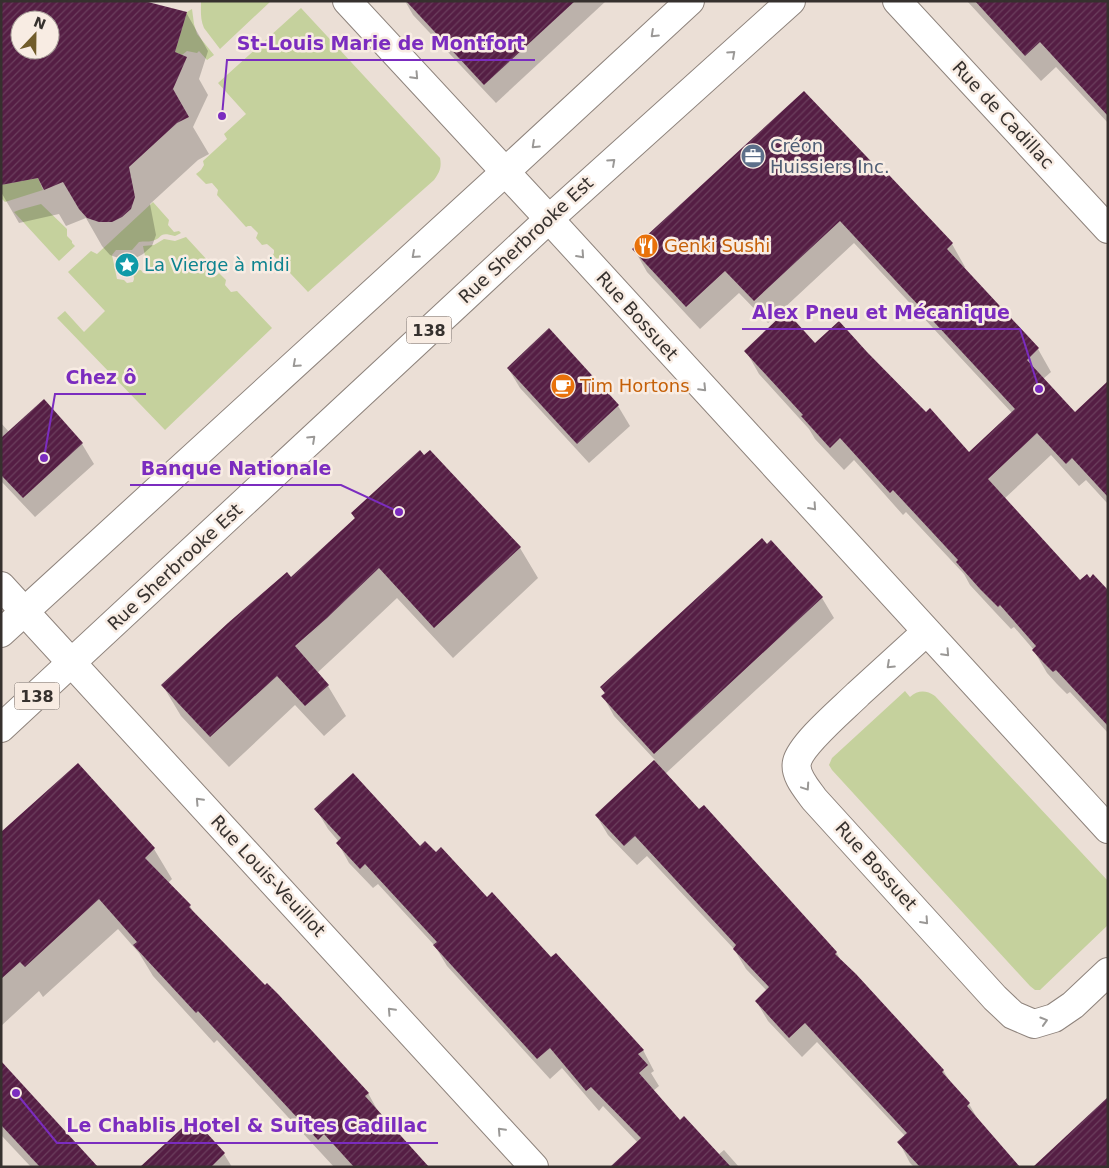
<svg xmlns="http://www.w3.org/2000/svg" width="1109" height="1168" viewBox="0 0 1109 1168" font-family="'DejaVu Sans',sans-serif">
  <defs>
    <pattern id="building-hatch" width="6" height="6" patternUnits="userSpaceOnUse" patternTransform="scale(1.25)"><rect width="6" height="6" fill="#551e44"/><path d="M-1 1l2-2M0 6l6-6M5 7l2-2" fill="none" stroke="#6b3f5d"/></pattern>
  </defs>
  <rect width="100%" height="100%" fill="#ebdfd6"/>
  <g fill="#c5d19d">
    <path d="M201 1H271L220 49 204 28C200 19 201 10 201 1Z"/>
    <path d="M301 8 440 158C442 168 439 173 434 180L308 292 273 255 274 253V250L267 244 262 245 256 238 258 233 251 226H248L246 227 217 195 218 190 212 183 206 184 196 174 201 170 204 165 203 161 227 139 224 134 246 114 218 83Z"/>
    <polygon points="192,9 194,24 197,34 214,55 207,60 199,51 197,53 187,51 182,55 175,52 187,12"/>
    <polygon points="38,178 43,190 5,202 1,198 1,185"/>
    <path d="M153 202 169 220 168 225 174 232 179 231 181 233 175 236C157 231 164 238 152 241 148 242 144 241 139 242L132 250H116L112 255 117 279 124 280 127 283 133 282 134 279 133 271 141 270 143 273 148 271 143 246 154 245 164 239 175 241 186 237 209 262 207 265 208 267 214 274 217 275 219 273 226 280 225 285 231 292 237 291 272 328 165 430 57 318 65 311 84 332 105 311 68 272 91 251 97 254Z"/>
    <polygon points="41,204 67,229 67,236 72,241 72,243 75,246 59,261 14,212 19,210"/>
    <path d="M905 691 910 697C918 690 926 690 935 696L1108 881V925L1040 990H1035L1030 986 832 770 829 765 832 758Z"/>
  </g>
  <g fill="#0003" fill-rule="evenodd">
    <path d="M1 1H139L187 14 208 51 199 79 208 95 193 127 209 154 198 160 150 204 156 235 152 246 143 254 134 259H121L110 255 102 246 86 218 66 226 59 214 19 223 1 192ZM20 20H50V50H20Z"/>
    <polygon points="405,1 606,1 496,103 413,15"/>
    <polygon points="967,1 1108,1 1108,123 1056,67 1041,81"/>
    <polygon points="889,176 952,244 965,267 963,269 1038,349 1051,372 1043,379 1075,414 1108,383 1108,504 1086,480 1079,486 1051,455 1004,499 1080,582 1108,592 1108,733 1070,692 1067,694 1057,684 1047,673 1033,649 1014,627 1011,629 995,612 970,585 964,574 906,512 903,515 854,460 844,470 815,439 809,429 759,374 746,351 926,413 969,454 1012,413 854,243 768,323 739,293 700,329 647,272 634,249 885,179"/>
    <polygon points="549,330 618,406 630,426 589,463 520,388 508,368"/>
    <polygon points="44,401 82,444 94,464 35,517 1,481 1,423 9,432"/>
    <polygon points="352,513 520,548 538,578 453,658 397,598 344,648 317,673 328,686 346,716 324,736 295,705 229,767 181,716 163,686 291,578 355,519"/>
    <polygon points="771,542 822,598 834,618 665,774 836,952 842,962 943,1070 952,1085 969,1104 980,1123 1018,1167 914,1167 910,1163 899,1142 905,1136 817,1042 802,1057 768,1021 756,1001 767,991 746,969 734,949 647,856 637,865 608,835 596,815 655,760 614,716 603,696 605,694 602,688"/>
    <polygon points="316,809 420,848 487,899 551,959 643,1050 654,1071 651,1073 659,1086 653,1091 680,1122 718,1155 724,1150 739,1167 625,1167 638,1143 603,1106 599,1111 562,1068 550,1079 447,966 435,946 378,884 373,888 349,863 338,843 339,842 328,829"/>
    <polygon points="1,834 154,849 172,879 168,883 190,906 195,915 368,1093 379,1113 428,1167 334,1167 217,1040 214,1043 153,976 139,953 118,929 43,997 39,991 1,1026"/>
    <polygon points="1,1063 97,1167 31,1167 1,1135"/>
    <polygon points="193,1120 224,1154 232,1167 141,1167"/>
  </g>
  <g fill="url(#building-hatch)" fill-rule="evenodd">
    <path d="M1 1H144L187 12 175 52 187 57 173 89 189 117 177 123 129 167 135 197 131 209 122 217 112 222H99L87 218 79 209 63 182 44 190 38 178 1 185ZM20 20H50V50H20Z"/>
    <polygon points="406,1 575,1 484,85"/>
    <polygon points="975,1 1108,1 1108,116 1040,42 1025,56"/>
    <polygon points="804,91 886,177 889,175 953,243 947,249 1039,348 1027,360 1075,412 1108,381 1108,497 1072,458 1066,464 1037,433 988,479 1080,580 1087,574 1090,578 1093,574 1108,590 1108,726 1056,670 1053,672 1042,661 1032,650 1036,646 1000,605 998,607 980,589 956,562 958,560 893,490 890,493 840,438 830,448 801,416 803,415 744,351 786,311 815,343 839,321 867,352 926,412 930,408 969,452 1015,409 840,221 754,301 725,271 686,307 632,249"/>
    <polygon points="549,328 619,405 577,444 507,368"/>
    <polygon points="44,399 83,443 23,498 1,475 1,438"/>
    <polygon points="420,450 424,455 430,450 521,547 434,628 379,568 327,618 295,646 329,685 305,706 277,676 210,737 161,685 228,623 287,572 291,577 355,518 351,513"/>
    <polygon points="762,538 767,544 771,540 823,597 654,754 601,696 605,693 600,687"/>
    <polygon points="654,760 699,809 704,805 837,952 835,954 856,974 944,1070 942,1072 970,1103 967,1106 1020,1167 920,1167 897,1142 907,1133 805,1023 789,1038 755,1001 769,987 733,949 736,945 635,836 624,846 595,815"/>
    <polygon points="78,763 155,848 145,858 191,905 189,907 265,985 267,983 278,994 326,1046 369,1093 365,1096 429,1167 354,1167 324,1134 318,1140 198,1011 196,1013 133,945 137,942 99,899 25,967 20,962 1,979 1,832"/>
    <polygon points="353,773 420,846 425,841 436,852 441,847 487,897 492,892 551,957 556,953 644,1050 638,1054 648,1065 639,1073 680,1120 684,1116 731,1167 610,1167 641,1138 591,1087 586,1091 550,1048 537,1059 433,945 437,942 365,864 360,869 336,843 341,838 314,809"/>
    <polygon points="1,1061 98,1167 40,1167 1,1125"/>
    <polygon points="1108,1097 1108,1167 1033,1167"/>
    <polygon points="193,1118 225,1153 211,1167 140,1167"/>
  </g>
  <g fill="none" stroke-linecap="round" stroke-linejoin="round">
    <defs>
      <g id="minor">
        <polyline points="347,1 549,219 1108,829"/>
        <polyline points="897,1 1108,229"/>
        <polyline points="1,586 534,1167"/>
        <path d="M926 632C903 653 881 673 858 694 844 708 801 744 797 762 794 775 807 789 814 799L995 998 1013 1015 1034 1024 1054 1018 1073 1005 1108 972"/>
      </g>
      <g id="major">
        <polyline points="1,633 505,172 690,1"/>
        <polyline points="1,728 549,219 791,1"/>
      </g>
    </defs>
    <use href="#minor" stroke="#8e837c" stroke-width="30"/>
    <use href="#major" stroke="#8e837c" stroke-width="30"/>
    <use href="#minor" stroke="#fff" stroke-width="28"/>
    <use href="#major" stroke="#fff" stroke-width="28"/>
  </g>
  <defs><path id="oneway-chevron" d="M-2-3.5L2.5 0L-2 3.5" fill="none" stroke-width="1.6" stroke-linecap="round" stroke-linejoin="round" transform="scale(1.25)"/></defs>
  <g stroke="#9a9896">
    <use href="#oneway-chevron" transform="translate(654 34) rotate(137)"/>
    <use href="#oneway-chevron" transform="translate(732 54) rotate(-42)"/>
    <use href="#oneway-chevron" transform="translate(415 76) rotate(47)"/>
    <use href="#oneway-chevron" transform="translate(535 145) rotate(137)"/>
    <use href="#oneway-chevron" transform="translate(612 162) rotate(-42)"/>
    <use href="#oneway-chevron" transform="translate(415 255) rotate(138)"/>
    <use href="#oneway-chevron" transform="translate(581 255) rotate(48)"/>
    <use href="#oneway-chevron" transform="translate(296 364) rotate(138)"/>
    <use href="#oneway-chevron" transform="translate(703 388) rotate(46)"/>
    <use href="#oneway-chevron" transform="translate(312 439) rotate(-43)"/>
    <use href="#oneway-chevron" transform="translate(813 507) rotate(48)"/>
    <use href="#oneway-chevron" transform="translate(946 653) rotate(47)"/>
    <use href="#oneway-chevron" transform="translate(890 665) rotate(137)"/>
    <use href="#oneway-chevron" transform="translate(806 787) rotate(56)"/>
    <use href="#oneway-chevron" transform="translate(199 801) rotate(-133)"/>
    <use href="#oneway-chevron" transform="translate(925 921) rotate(48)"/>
    <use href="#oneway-chevron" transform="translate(391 1011) rotate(-133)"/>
    <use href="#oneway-chevron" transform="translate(1044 1021) rotate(-17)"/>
    <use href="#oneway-chevron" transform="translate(501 1131) rotate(-133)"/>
  </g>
  <defs>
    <symbol id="office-disc" viewBox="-11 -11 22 22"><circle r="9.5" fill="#5c6f8a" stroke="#f8ece3"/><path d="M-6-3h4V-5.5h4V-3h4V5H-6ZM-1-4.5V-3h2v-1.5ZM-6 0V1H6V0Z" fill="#fff"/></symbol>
    <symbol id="restaurant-disc" viewBox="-11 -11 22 22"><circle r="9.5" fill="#e8710a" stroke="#f8ece3"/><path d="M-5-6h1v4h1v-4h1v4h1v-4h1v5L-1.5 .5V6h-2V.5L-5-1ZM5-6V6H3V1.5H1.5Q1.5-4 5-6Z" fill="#fff"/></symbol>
    <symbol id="sight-disc" viewBox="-11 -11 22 22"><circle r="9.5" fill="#0f9aa8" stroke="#f8ece3"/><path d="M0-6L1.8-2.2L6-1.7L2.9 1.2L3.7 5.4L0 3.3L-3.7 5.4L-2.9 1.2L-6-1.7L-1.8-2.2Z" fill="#fff"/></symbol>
    <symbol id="cafe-disc" viewBox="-11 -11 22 22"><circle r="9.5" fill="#e8710a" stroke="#f8ece3"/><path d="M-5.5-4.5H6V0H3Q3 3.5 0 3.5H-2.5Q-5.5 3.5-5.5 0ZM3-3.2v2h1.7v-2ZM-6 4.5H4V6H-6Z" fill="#fff"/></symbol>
  </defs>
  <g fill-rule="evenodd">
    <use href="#office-disc" x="739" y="142" width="28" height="28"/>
    <use href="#restaurant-disc" x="632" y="232" width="28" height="28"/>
    <use href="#sight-disc" x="113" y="251" width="28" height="28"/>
    <use href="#cafe-disc" x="549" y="372" width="28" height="28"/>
  </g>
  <g text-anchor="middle" stroke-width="5" stroke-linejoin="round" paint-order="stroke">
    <g fill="#f8ece3" stroke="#706964" stroke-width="1">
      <rect x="406.5" y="316.5" width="45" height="27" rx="4"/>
      <rect x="14.5" y="682.5" width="45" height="27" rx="4"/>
    </g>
    <g font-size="16" font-weight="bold" fill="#36312e">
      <text x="429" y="336">138</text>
      <text x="37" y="702">138</text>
    </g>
    <g font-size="18" fill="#36312e" stroke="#f8ece3">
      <text transform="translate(1003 115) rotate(47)" y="6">Rue de Cadillac</text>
      <text transform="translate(526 240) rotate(-43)" y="6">Rue Sherbrooke Est</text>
      <text transform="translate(637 316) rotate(48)" y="6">Rue Bossuet</text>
      <text transform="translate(175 567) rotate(-43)" y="6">Rue Sherbrooke Est</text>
      <text transform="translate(876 866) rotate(48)" y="6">Rue Bossuet</text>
      <text transform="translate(268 876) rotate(47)" y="6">Rue Louis-Veuillot</text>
    </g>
    <g font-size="18" fill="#4e5e75" stroke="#f8ece3" text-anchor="start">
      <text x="770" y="152">Créon<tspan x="770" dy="21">Huissiers Inc.</tspan></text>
    </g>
    <g font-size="18" fill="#c56008" stroke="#f8ece3" text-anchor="start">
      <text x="664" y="252">Genki Sushi</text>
      <text x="580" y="392">Tim Hortons</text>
    </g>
    <g font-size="18" fill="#0d838f" stroke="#f8ece3" text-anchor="start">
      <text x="144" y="271">La Vierge à midi</text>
    </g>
  </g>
  <path fill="none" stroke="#7b2cbf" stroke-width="2" d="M222 116L227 60H535M1039 389L1020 329H742M44 458L55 394H146M399 512L341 485H130M16 1093L57 1143H438"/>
  <g fill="#7b2cbf" stroke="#f8ece3" stroke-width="2">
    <circle cx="222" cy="116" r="5"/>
    <circle cx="1039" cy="389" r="5"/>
    <circle cx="44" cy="458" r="5"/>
    <circle cx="399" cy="512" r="5"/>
    <circle cx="16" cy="1093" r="5"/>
  </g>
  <g font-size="19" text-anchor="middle" font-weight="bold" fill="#7b2cbf" stroke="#f8ece3" stroke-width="5" stroke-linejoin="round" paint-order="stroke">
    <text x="381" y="50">St-Louis Marie de Montfort</text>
    <text x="881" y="319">Alex Pneu et Mécanique</text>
    <text x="101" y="384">Chez ô</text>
    <text x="236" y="475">Banque Nationale</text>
    <text x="247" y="1132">Le Chablis Hotel &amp; Suites Cadillac</text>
  </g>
  <rect width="1109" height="1168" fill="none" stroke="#36312e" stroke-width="5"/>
  <g transform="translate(35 35) rotate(22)"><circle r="24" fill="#f8ece3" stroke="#aaa19b"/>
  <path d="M0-4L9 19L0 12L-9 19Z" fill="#715c2b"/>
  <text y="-8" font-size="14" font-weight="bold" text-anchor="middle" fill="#36312e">N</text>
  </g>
</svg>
